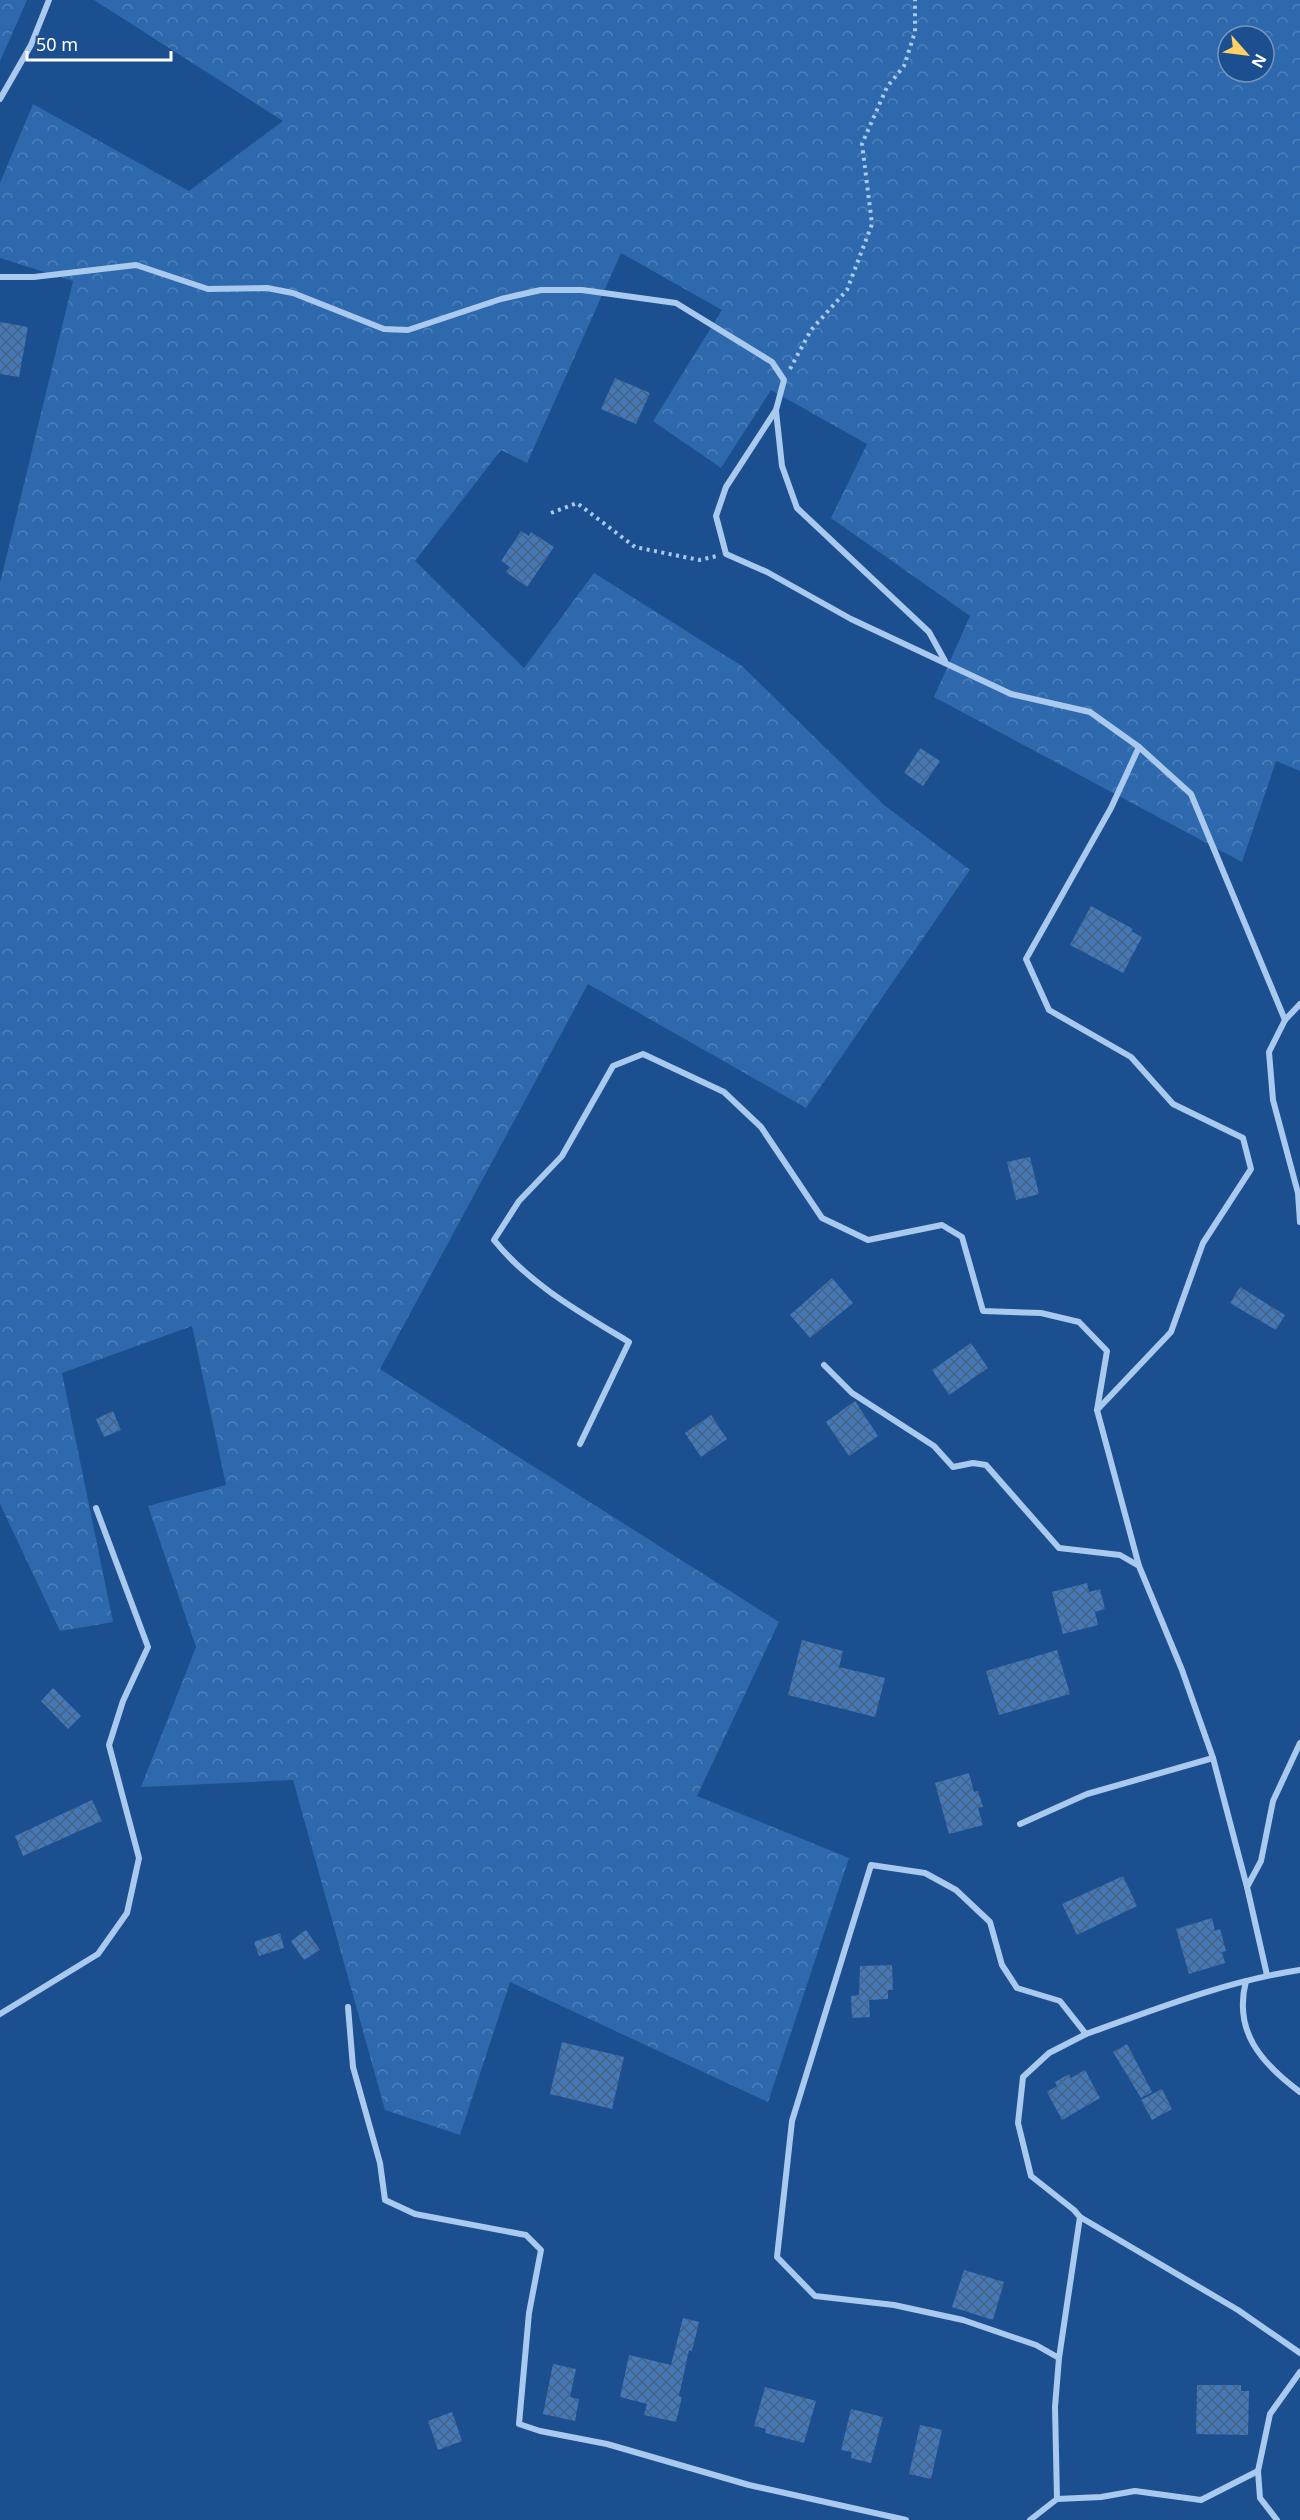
<svg xmlns="http://www.w3.org/2000/svg" width="1300" height="2520" viewBox="0 0 1300 2520" font-family="'Noto Sans',sans-serif">
  <defs>
    <pattern id="forest-crowns" width="20" height="18" patternUnits="userSpaceOnUse" patternTransform="scale(1.5)"><rect width="20" height="18" fill="#2e69ad"/><path d="M2 6a3 3 0 1 1 6 0M12 15a3 3 0 1 1 6 0" fill="none" stroke="#4d80b9"/></pattern>
    <pattern id="building-cross-hatch" width="8" height="8" patternUnits="userSpaceOnUse" patternTransform="scale(1.5)"><rect width="8" height="8" fill="#4478b7"/><path d="M0 0l8 8M0 8l8-8" fill="none" stroke="#486282"/></pattern>
  </defs>
  <rect width="100%" height="100%" fill="#1b4f8f"/>
  <g fill="url(#forest-crowns)" fill-rule="evenodd">
    <polygon points="0,0 27,0 0,61"/>
    <path d="M94 0H1300V771L1276 761 1242 862 934 697 970 616 831 518 867 444 771 390 721 468 653 421 722 310 621 253 527 463 501 450 415 561 524 668 594 573 742 666 884 805 970 870 806 1108 588 984 380 1369 779 1622 697 1796 849 1858 768 2102 510 1982 460 2135 385 2110 293 1780 141 1787 196 1647 148 1506 226 1485 192 1326 62 1373 113 1622 60 1631 0 1504V583L73 281 0 258V183L33 104 189 191 283 121ZM1228 36H1264V72H1228Z"/>
  </g>
  <g fill="url(#building-cross-hatch)">
    <polygon points="0,322 28,327 19,377 0,374"/>
    <polygon points="615,378 650,393 636,424 601,409"/>
    <polygon points="521,531 529,536 531,532 554,547 527,587 506,572 510,567 501,561"/>
    <polygon points="920,748 940,761 923,786 904,773"/>
    <polygon points="1091,906 1133,929 1131,931 1142,937 1123,973 1070,945"/>
    <polygon points="1030,1157 1039,1194 1016,1200 1007,1162"/>
    <polygon points="832,1278 853,1303 810,1338 790,1315"/>
    <polygon points="1240,1287 1285,1315 1276,1330 1230,1303"/>
    <polygon points="971,1343 988,1368 949,1395 932,1370"/>
    <polygon points="855,1401 878,1436 849,1456 826,1422"/>
    <polygon points="113,1411 121,1430 104,1437 96,1419"/>
    <polygon points="711,1415 727,1439 701,1457 685,1433"/>
    <polygon points="1087,1583 1089,1592 1100,1589 1105,1609 1095,1612 1098,1625 1063,1634 1052,1592"/>
    <polygon points="802,1640 843,1651 839,1667 885,1678 875,1717 788,1695"/>
    <polygon points="1057,1650 1070,1694 999,1715 986,1671"/>
    <polygon points="53,1688 81,1716 68,1729 41,1701"/>
    <polygon points="969,1773 974,1792 978,1791 983,1807 978,1808 983,1825 949,1834 935,1783"/>
    <polygon points="92,1800 102,1821 23,1856 15,1836"/>
    <polygon points="1123,1876 1137,1906 1077,1935 1062,1904"/>
    <polygon points="1212,1918 1215,1931 1220,1929 1226,1951 1222,1952 1225,1963 1189,1974 1176,1929"/>
    <polygon points="306,1930 320,1950 304,1960 291,1941"/>
    <polygon points="280,1933 284,1948 259,1956 254,1942"/>
    <polygon points="892,1965 893,1990 888,1990 888,1999 869,2000 870,2017 852,2018 851,1996 859,1995 860,1966"/>
    <polygon points="562,2042 624,2057 612,2109 550,2094"/>
    <polygon points="1127,2044 1152,2092 1141,2098 1113,2052"/>
    <polygon points="1085,2070 1100,2098 1062,2120 1047,2092 1057,2086 1055,2082 1069,2074 1071,2078"/>
    <polygon points="1162,2089 1172,2109 1152,2120 1141,2100"/>
    <polygon points="964,2270 1004,2282 993,2320 952,2307"/>
    <polygon points="683,2318 699,2322 692,2351 689,2350 679,2396 682,2397 676,2422 644,2415 647,2404 620,2397 629,2355 671,2365"/>
    <polygon points="553,2364 576,2369 570,2397 579,2399 575,2421 543,2414"/>
    <polygon points="1197,2385 1241,2385 1241,2391 1249,2391 1248,2435 1196,2434"/>
    <polygon points="765,2387 816,2401 804,2443 765,2433 766,2429 754,2426"/>
    <polygon points="851,2409 883,2417 871,2463 851,2458 852,2452 841,2450"/>
    <polygon points="452,2412 462,2441 438,2450 428,2421"/>
    <polygon points="920,2425 942,2430 931,2479 909,2474"/>
  </g>
  <g fill="none" stroke-linecap="round" stroke-linejoin="round">
    <g stroke="#a9c9ee" stroke-width="4" stroke-dasharray="3 4.5" stroke-linecap="butt">
      <polyline points="790,369 811,330 847,290 872,224 862,144 887,87 904,66 915,32 915,0"/>
      <polyline points="551,513 577,503 635,547 699,560 717,556"/>
    </g>
    <g stroke="#a9c9ee" stroke-width="6">
      <polyline points="0,99 31,45 49,0"/>
      <polyline points="0,277 34,277 136,265 208,289 267,288 293,293 384,329 408,330 501,299 541,290 582,290 676,303 772,362 784,380 776,410 726,487 716,516 726,554 767,572 851,619 1011,694 1090,712 1139,747 1191,794 1285,1020 1269,1052 1273,1100 1298,1193 1300,1222"/>
      <polyline points="776,411 782,466 797,508 929,632 945,661"/>
      <polyline points="1285,1020 1300,1004"/>
      <polyline points="824,1365 852,1393 934,1446 953,1467 973,1463 986,1465 1059,1548 1120,1555 1139,1566"/>
      <polyline points="1097,1410 1171,1332 1203,1243 1251,1169 1243,1138 1173,1104 1131,1057 1049,1010 1026,959 1111,808 1139,747"/>
      <path d="M580 1444 629 1342C581 1313 529 1284 494 1240L519 1201 562 1156 613 1066 643 1054 724 1092 761 1127 822 1218 868 1240 942 1225 962 1237 983 1311 1041 1313 1079 1322 1107 1351 1097 1410 1139 1566 1182 1670 1213 1758 1247 1887"/>
      <polyline points="1020,1824 1087,1794 1213,1758"/>
      <polyline points="1267,1975 1247,1887 1261,1861 1273,1801 1300,1743"/>
      <path d="M1246 1981C1233 2031 1261 2063 1300 2092"/>
      <polyline points="348,2007 353,2067 380,2163 385,2200 415,2214 526,2235 541,2250 529,2313 519,2424 540,2431 607,2444 749,2485 906,2520"/>
      <polyline points="0,2014 98,1954 127,1913 139,1858 109,1745 123,1701 148,1647 96,1508"/>
      <path d="M1086 2034C1156 2009 1226 1981 1300 1970"/>
      <polyline points="1080,2217 1238,2310 1300,2353"/>
      <polyline points="1057,2499 1101,2497 1135,2491 1201,2500 1258,2471"/>
      <polyline points="1030,2520 1057,2499 1055,2407 1059,2358 1036,2345 963,2320 894,2305 815,2296 777,2257 792,2121 871,1865 925,1873 956,1890 990,1922 1002,1965 1017,1988 1060,2001 1086,2034 1049,2053 1023,2077 1018,2123 1031,2176 1074,2210 1080,2217 1059,2358"/>
      <polyline points="1277,2520 1260,2498 1258,2471 1270,2414 1300,2372"/>
    </g>
  </g>
  <g transform="translate(1246 54) rotate(118)"><circle r="28" fill="#1b4f8f" stroke="#7695bc" stroke-width="1.5"/>
  <path d="M0-4.5L10 22L0 15L-10 22Z" fill="#ffd166"/>
  <text y="-9" font-size="16" font-weight="bold" text-anchor="middle" fill="#ffffff">N</text>
  </g>
  <path d="M27 51v9h144v-9" fill="none" stroke="#ffffff" stroke-width="3"/>
  <text x="36" y="51" font-size="18" fill="#ffffff" stroke="#1b4f8f" stroke-width="4.5" paint-order="stroke">50 m</text>
</svg>
